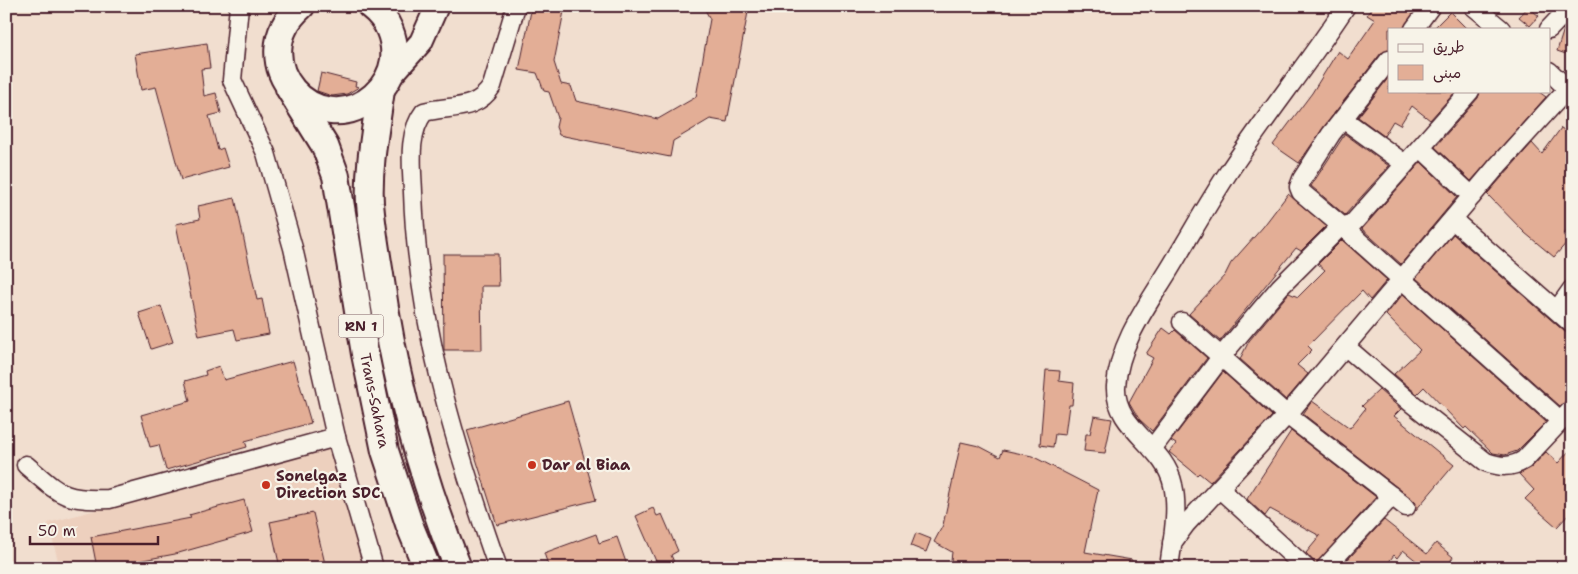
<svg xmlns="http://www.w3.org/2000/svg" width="1578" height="574" viewBox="0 0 1578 574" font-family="'Shantell Sans','Playpen Sans Arabic',sans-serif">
  <rect width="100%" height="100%" fill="#f1decf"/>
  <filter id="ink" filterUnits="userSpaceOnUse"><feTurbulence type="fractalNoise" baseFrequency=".02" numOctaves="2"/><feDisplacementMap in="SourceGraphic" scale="10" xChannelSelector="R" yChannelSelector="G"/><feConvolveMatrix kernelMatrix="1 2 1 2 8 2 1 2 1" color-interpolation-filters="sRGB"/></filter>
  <g filter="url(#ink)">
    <polygon fill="#edd0be" points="332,446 365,568 60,568 48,523"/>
    <g fill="#e3ae96" stroke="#4a1f2b">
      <polygon points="532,6 565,6 554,62 561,84 571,86 576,101 658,119 696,97 710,19 703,6 730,6 731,9 748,12 727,122 710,119 673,141 670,157 559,135 556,127 558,118 549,92 544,91 537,73 519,70"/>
      <polygon points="1373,6 1418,6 1404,29 1389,29 1389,50 1381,53 1323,128 1299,163 1273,145 1312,93 1338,51 1348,59 1375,20 1367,15"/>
      <polygon points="1528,7 1539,16 1530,26 1519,17"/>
      <polygon points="1450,12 1467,29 1433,29"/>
      <polygon points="1572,21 1572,56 1557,51 1564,29"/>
      <polygon points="207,43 210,68 201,69 204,96 216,93 221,113 209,116 218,150 223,148 229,167 181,180 156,87 141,90 135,54"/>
      <polygon points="321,73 356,82 355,86 359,87 347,94 332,96 317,91"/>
      <polygon points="1389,77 1389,91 1456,91 1430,120 1412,106 1400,125 1393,121 1384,136 1358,117"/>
      <polygon points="1480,91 1538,91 1546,97 1471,181 1435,147 1478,98"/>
      <polygon points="1561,128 1572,135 1572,225 1563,235 1569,240 1554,257 1525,233 1487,194 1532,143 1542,154"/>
      <polygon points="1345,134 1389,166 1345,215 1311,186"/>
      <polygon points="1421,162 1457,197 1401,264 1362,229"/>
      <polygon points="1288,194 1326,226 1301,251 1296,248 1220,341 1189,314 1225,275 1231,263 1263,227"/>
      <polygon points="235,198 257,300 262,299 269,334 237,340 234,329 199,336 176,224 200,219 198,206"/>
      <polygon points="1453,234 1565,332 1572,334 1572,399 1560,406 1416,278"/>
      <polygon points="1342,240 1387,280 1370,300 1362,291 1308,346 1312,350 1297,365 1308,374 1286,400 1240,359 1249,341 1288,294 1289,293 1298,297 1325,270 1318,264"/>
      <polygon points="443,254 498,254 499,286 481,286 482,350 444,350"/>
      <polygon points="1403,294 1546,422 1517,451 1505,455 1493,453 1466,427 1464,429 1424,387 1417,394 1394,374 1420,350 1386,315"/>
      <polygon points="161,306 173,342 151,349 139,313"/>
      <polygon points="1163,328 1171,334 1175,330 1207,358 1152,431 1139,419 1129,402 1153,358 1146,354"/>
      <polygon points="293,361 311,423 245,441 247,447 166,470 159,445 150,447 141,415 190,401 185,381 206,375 205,371 219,366 224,380"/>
      <polygon points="1046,370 1060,371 1059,381 1074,383 1072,405 1069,405 1065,435 1055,434 1053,447 1040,445"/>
      <polygon points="1223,372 1272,416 1210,482 1199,473 1197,475 1169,452 1176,444 1171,441"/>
      <polygon points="1379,390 1401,409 1394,416 1454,465 1415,511 1416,503 1412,499 1303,414 1312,401 1350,428 1365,409 1362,406"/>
      <polygon points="568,401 596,500 497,525 467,430"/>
      <polygon points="1094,416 1112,419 1105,453 1084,451 1086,434 1090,434"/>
      <polygon points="1291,431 1376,497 1316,564 1306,553 1320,536 1270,509 1265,516 1247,499"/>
      <polygon points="961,442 979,446 1000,457 1003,450 1032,456 1098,490 1085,552 1132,560 1132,568 969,568 951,560 952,552 934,542 943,525"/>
      <polygon points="1572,448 1572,511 1557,527 1525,499 1534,490 1519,474 1532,467 1546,452 1558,463"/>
      <polygon points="244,500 253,532 175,554 127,563 128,568 97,568 91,537 191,518 189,515"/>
      <polygon points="653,508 657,516 662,514 678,551 671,555 674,562 661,568 659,568 636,516"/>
      <polygon points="313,513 326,568 280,568 270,522"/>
      <polygon points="1384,520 1427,554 1436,543 1453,557 1446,568 1415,568 1419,563 1403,550 1397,558 1394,555 1384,568 1340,568"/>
      <polygon points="916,533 931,539 926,552 911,546"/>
      <polygon points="596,534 599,543 617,537 628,568 549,568 544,553"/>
    </g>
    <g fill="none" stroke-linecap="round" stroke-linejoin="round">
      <defs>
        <g id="minor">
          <polyline points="239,6 232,80 266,153 293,248 336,437 374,568"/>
          <polyline points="1473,6 1501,29"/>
          <polyline points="1414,29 1431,6"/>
          <polyline points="1549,29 1571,6"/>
          <polyline points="1389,60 1331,134 1302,179 1299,187 1301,192 1344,228 1561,421"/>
          <polyline points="1549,71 1572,93"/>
          <polyline points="1343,119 1405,164"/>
          <polyline points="1421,148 1472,196"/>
          <polyline points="1453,220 1572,324"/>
          <polyline points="1557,310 1572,289"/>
          <polyline points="1182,322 1287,415 1406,507"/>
          <path d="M1346 347 1410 402 1486 462C1500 467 1511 468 1524 460L1572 409"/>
          <polyline points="1152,449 1225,352 1280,287 1336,231 1354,222 1470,91"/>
          <path d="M26 465C60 494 62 501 109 499L336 437"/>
          <polyline points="1220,489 1306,568"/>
          <polyline points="1172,543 1186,524 1287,415 1499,164 1572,84"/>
          <path d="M498 568C455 446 417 322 413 192 412 166 407 134 424 112 450 105 476 112 492 86L516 6"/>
          <path d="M1169 568C1172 542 1179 511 1173 485 1165 445 1114 429 1116 386 1119 343 1147 306 1169 270 1188 239 1206 207 1226 176 1264 118 1308 64 1346 6"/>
          <polyline points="1325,568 1392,496"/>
        </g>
        <polyline id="major" points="388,79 421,42 437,6"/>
        <g id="highway">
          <path d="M301 6C239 61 317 146 374 96 385 86 392 74 394 60 396 39 388 19 371 6"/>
          <path id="s1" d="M289 88 325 146 336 176 365 354 385 451 409 524 427 568"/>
          <path d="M381 90C376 127 368 166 370 203 372 227 376 251 380 275 394 375 420 474 458 568"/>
        </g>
      </defs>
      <use href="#minor" stroke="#4a1f2b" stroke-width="21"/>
      <use href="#major" stroke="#4a1f2b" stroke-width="26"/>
      <use href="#highway" stroke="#4a1f2b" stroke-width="30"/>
      <use href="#minor" stroke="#f7f3e8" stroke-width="18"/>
      <use href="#major" stroke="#f7f3e8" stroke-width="22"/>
      <use href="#highway" stroke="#f7f3e8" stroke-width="26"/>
    </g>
  </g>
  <g fill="#c8321e" stroke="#f7f3e8" stroke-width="2">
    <circle cx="532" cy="465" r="5"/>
    <circle cx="266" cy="485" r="5"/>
  </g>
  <g text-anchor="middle" stroke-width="4.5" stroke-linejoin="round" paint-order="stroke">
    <rect fill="#f7f3e8" stroke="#7e5f64" stroke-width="1" x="338.5" y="314.5" width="45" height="23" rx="4"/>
    <g font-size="14" font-weight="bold" fill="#4a1f2b">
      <text x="361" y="331">RN 1</text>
    </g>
    <g font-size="15" fill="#4a1f2b" stroke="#f7f3e8">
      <text dy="5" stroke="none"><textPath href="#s1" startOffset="328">Trans-Sahara</textPath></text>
    </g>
    <g font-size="15" font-weight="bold" fill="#4a1f2b" stroke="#f7f3e8" text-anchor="start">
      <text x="542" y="470">Dar al Biaa</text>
      <text x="276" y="481">Sonelgaz<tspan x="276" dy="17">Direction SDC</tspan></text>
    </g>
  </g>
  <rect width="1578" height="574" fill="none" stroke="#f7f3e8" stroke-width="25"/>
  <rect x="12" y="12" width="1553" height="549" fill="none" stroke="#4a1f2b" stroke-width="2" filter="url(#ink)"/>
  <rect x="1388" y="28" width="162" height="65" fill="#f7f3e8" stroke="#b29e9c"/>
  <rect x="1398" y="44" width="25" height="8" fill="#f7f3e8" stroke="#b29e9c"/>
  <text x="1433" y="52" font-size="15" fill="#4a1f2b">طريق</text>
  <rect x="1398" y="65" width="25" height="15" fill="#e3ae96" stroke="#b29e9c"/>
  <text x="1433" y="78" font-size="15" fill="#4a1f2b">مبنى</text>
  <path d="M30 536v8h128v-8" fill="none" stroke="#4a1f2b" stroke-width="2.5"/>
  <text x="38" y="536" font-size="15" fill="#4a1f2b" stroke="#f7f3e8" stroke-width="4" paint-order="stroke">50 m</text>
</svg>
